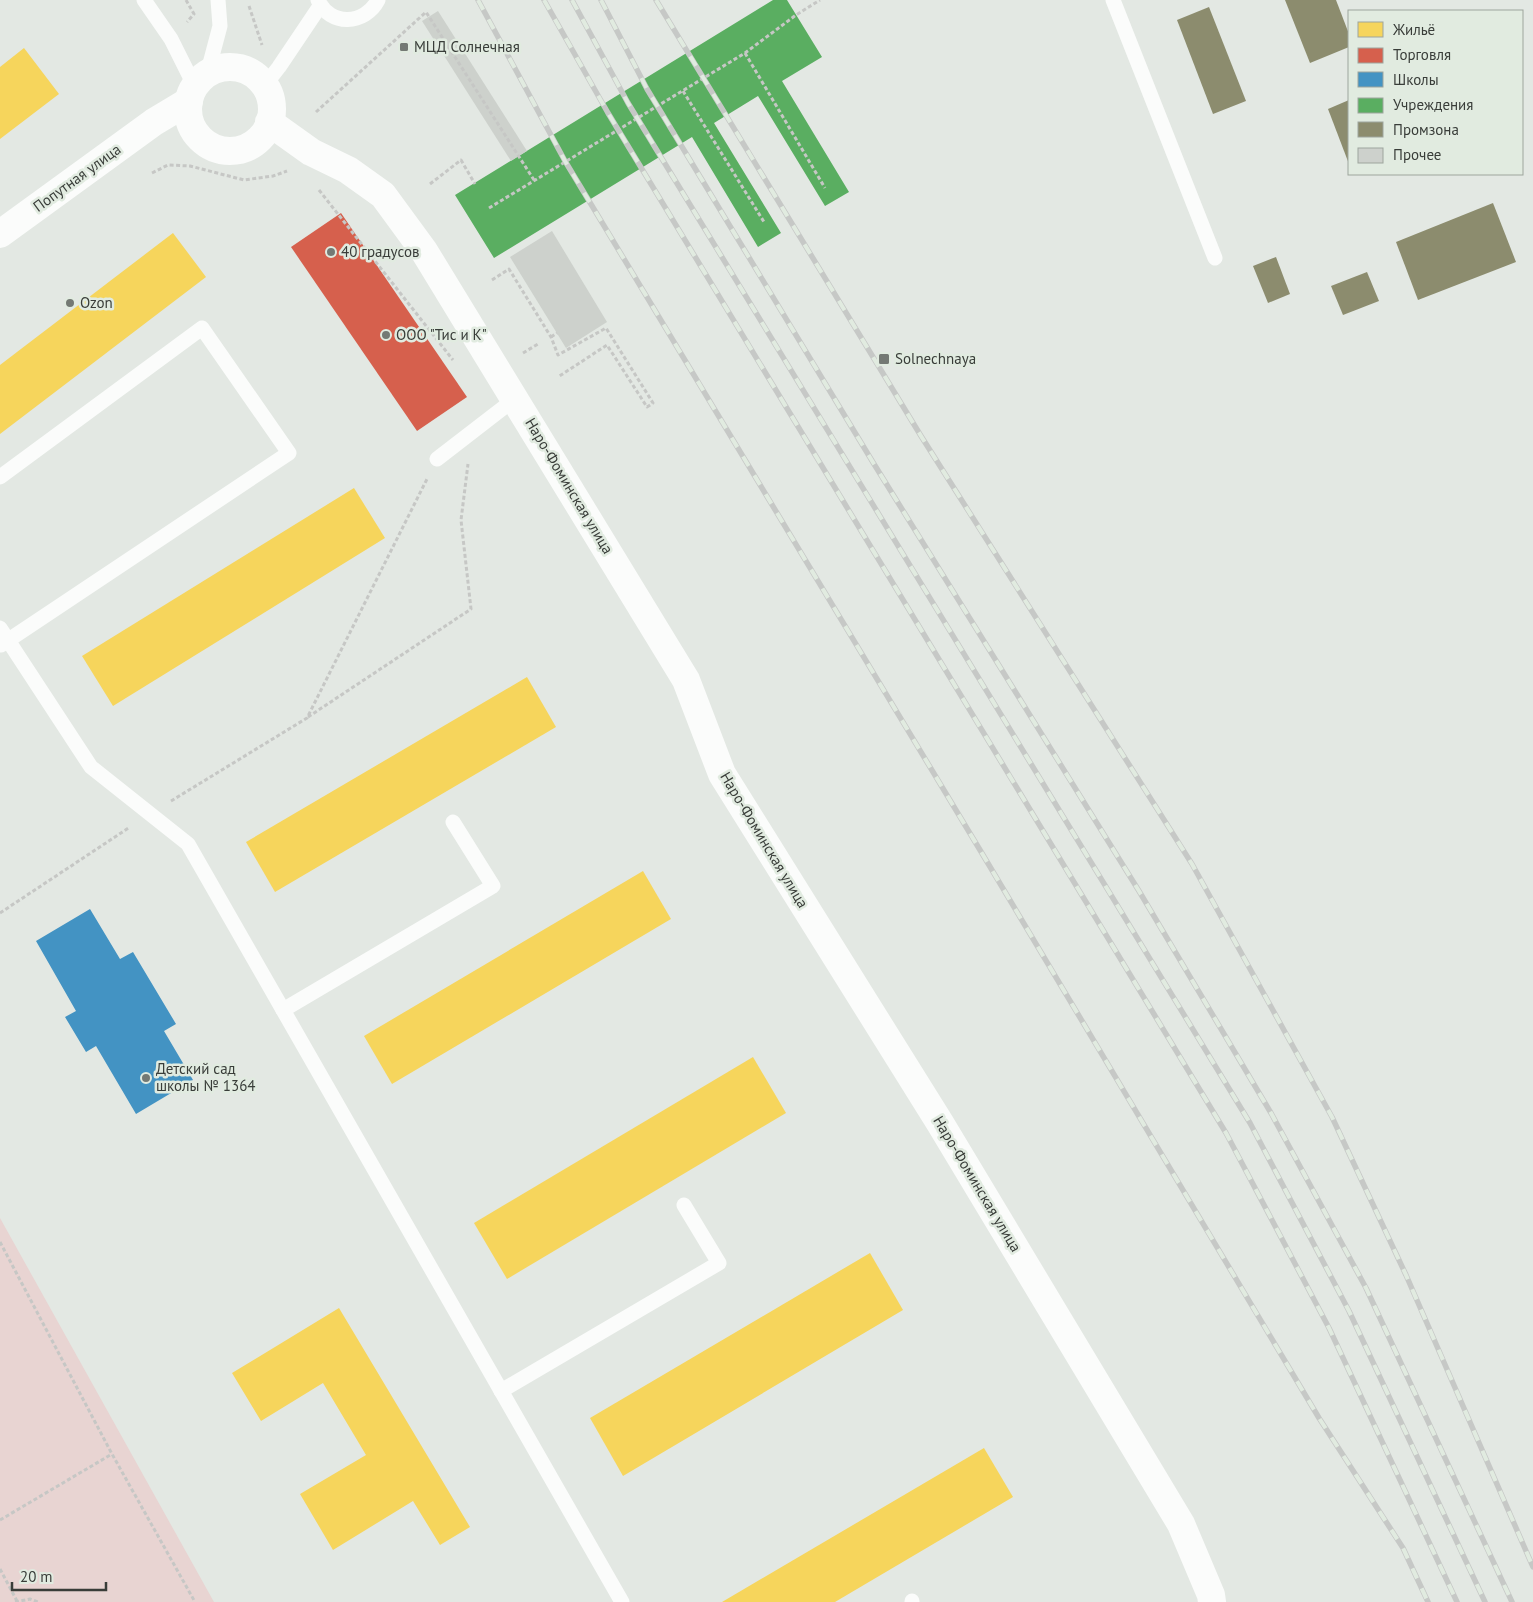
<svg xmlns="http://www.w3.org/2000/svg" width="1533" height="1602" viewBox="0 0 1533 1602" font-family="'PT Sans',sans-serif">
  <rect width="100%" height="100%" fill="#e3e8e3"/>
  <polygon fill="#e8d4d2" points="0,1218 214,1602 0,1602"/>
  <g fill="#f6d55c">
    <polygon points="24,48 59,94 0,139 0,67"/>
    <polygon points="173,233 206,277 0,434 0,365"/>
    <polygon points="354,488 385,538 113,706 82,656"/>
    <polygon points="527,677 556,727 275,892 246,842"/>
    <polygon points="643,871 671,919 392,1084 364,1036"/>
    <polygon points="753,1057 786,1113 507,1279 474,1223"/>
    <polygon points="870,1253 903,1310 623,1476 590,1418"/>
    <polygon points="339,1308 470,1527 440,1545 413,1501 333,1550 300,1494 366,1455 323,1383 261,1421 232,1373"/>
    <polygon points="984,1448 1013,1497 835,1602 722,1602"/>
  </g>
  <polygon fill="#d6604d" points="341,213 467,397 417,431 291,247"/>
  <polygon fill="#4393c3" points="90,909 120,959 133,952 176,1024 164,1031 193,1080 136,1114 96,1046 86,1052 65,1017 76,1011 36,941"/>
  <polygon fill="#5aae61" points="773,0 787,0 822,57 782,81 849,192 825,206 758,96 714,123 781,233 758,247 692,137 494,258 455,195"/>
  <g fill="#8c8c6e">
    <polygon points="1285,0 1336,0 1349,34 1349,47 1310,63"/>
    <polygon points="1209,7 1246,101 1213,114 1177,20"/>
    <polygon points="1349,100 1349,164 1328,109"/>
    <polygon points="1493,203 1516,262 1418,300 1396,242"/>
    <polygon points="1276,257 1290,294 1268,303 1253,266"/>
    <polygon points="1367,272 1379,301 1343,315 1331,286"/>
  </g>
  <g fill="#cdd1cc">
    <polygon points="438,11 527,151 511,161 422,21"/>
    <polygon points="552,231 607,322 566,348 510,257"/>
  </g>
  <g fill="none" stroke-linecap="round" stroke-linejoin="round">
    <g stroke="#c6c7c5" stroke-width="3" stroke-dasharray="4 2.5" stroke-linecap="butt">
      <polyline points="186,0 194,14 187,22"/>
      <polyline points="249,6 262,45"/>
      <polyline points="745,53 825,188"/>
      <polyline points="683,91 764,222"/>
      <polyline points="316,112 426,12 534,180"/>
      <polyline points="152,173 168,165 190,166 244,180 273,176 287,171"/>
      <polyline points="430,184 461,160 475,184"/>
      <polyline points="319,190 453,360"/>
      <polyline points="489,208 745,53 796,15 820,0"/>
      <polyline points="492,280 509,269 551,337 558,355 606,328 653,403 647,407 607,345 558,377"/>
      <polyline points="551,337 557,333"/>
      <polyline points="523,353 538,344"/>
      <polyline points="308,717 471,609 461,520 468,464"/>
      <polyline points="171,801 307,718 427,479"/>
      <polyline points="0,913 130,827"/>
      <polyline points="0,1242 112,1454 195,1602"/>
      <polyline points="0,1520 112,1454"/>
      <polyline points="0,1569 17,1601"/>
      <polyline points="15,1602 30,1599 38,1602"/>
    </g>
    <g stroke="#fbfcfb" stroke-width="15">
      <polyline points="144,0 171,39 195,87"/>
      <path d="M318 0C330 27 365 25 378 0"/>
      <polyline points="1113,0 1215,258"/>
      <polyline points="207,75 220,26 218,0"/>
      <polyline points="265,85 279,67 320,6"/>
      <polyline points="437,459 516,398"/>
      <polyline points="0,477 202,328 289,453 1,645"/>
      <polyline points="0,628 91,767 188,844 622,1602"/>
      <polyline points="283,1010 493,886 453,822"/>
      <polyline points="501,1391 719,1263 684,1205"/>
      <polyline points="912,1601 912,1602"/>
    </g>
    <g stroke="#fbfcfb" stroke-width="28">
      <circle cx="230" cy="109" r="42"/>
      <polyline points="269,122 311,152 348,170 383,195 424,251 686,680 722,774 940,1123 1181,1524 1211,1595 1212,1602"/>
      <polyline points="0,234 154,122 189,101"/>
    </g>
    <defs>
      <g id="rail">
        <polyline points="478,0 565,161 980,850 1319,1418 1403,1548 1428,1602"/>
        <polyline points="544,0 608,113 1226,1133 1329,1328 1457,1602"/>
        <polyline points="572,0 628,103 1250,1123 1349,1311 1485,1602"/>
        <polyline points="601,0 647,89 874,464 1139,891 1271,1113 1366,1288 1512,1602"/>
        <polyline points="656,0 921,436 1192,864 1332,1117 1406,1275 1533,1567"/>
      </g>
    </defs>
    <use href="#rail" stroke="#c6c8c6" stroke-width="5.5"/>
    <use href="#rail" stroke="#e1ebe0" stroke-width="4" stroke-dasharray="11" stroke-linecap="butt"/>
  </g>
  <g fill="#747974" stroke="#e1ebe0" stroke-width="2">
    <rect x="399" y="42" width="10" height="10" rx="2.5"/>
    <circle cx="331" cy="252" r="5"/>
    <circle cx="70" cy="303" r="5"/>
    <circle cx="386" cy="335" r="5"/>
    <rect x="878" y="353" width="12" height="12" rx="2.5"/>
    <circle cx="146" cy="1078" r="5"/>
  </g>
  <g text-anchor="middle" stroke-width="5" stroke-linejoin="round" paint-order="stroke">
    <g font-size="15" fill="#393d39" stroke="#e1ebe0" text-anchor="start">
      <text x="414" y="52">МЦД Солнечная</text>
      <text x="341" y="257">40 градусов</text>
      <text x="80" y="308">Ozon</text>
      <text x="396" y="340">ООО "Тис и К"</text>
      <text x="895" y="364">Solnechnaya</text>
      <text x="156" y="1074">Детский сад<tspan x="156" dy="17">школы № 1364</tspan></text>
    </g>
    <g font-size="15" fill="#393d39" stroke="#e1ebe0">
      <text transform="translate(77 178) rotate(-36)" y="5">Попутная улица</text>
      <text transform="translate(569 486) rotate(59)" y="5">Наро-Фоминская улица</text>
      <text transform="translate(764 840) rotate(59)" y="5">Наро-Фоминская улица</text>
      <text transform="translate(977 1184) rotate(59)" y="5">Наро-Фоминская улица</text>
    </g>
  </g>
  <rect x="1348" y="10" width="175" height="165" fill="#e1ebe0" stroke="#9ea59d"/>
  <rect x="1358" y="22" width="25" height="15" fill="#f6d55c" stroke="#9ea59d"/>
  <text x="1393" y="35" font-size="15" fill="#393d39">Жильё</text>
  <rect x="1358" y="48" width="25" height="15" fill="#d6604d" stroke="#9ea59d"/>
  <text x="1393" y="60" font-size="15" fill="#393d39">Торговля</text>
  <rect x="1358" y="72" width="25" height="15" fill="#4393c3" stroke="#9ea59d"/>
  <text x="1393" y="85" font-size="15" fill="#393d39">Школы</text>
  <rect x="1358" y="98" width="25" height="15" fill="#5aae61" stroke="#9ea59d"/>
  <text x="1393" y="110" font-size="15" fill="#393d39">Учреждения</text>
  <rect x="1358" y="122" width="25" height="15" fill="#8c8c6e" stroke="#9ea59d"/>
  <text x="1393" y="135" font-size="15" fill="#393d39">Промзона</text>
  <rect x="1358" y="148" width="25" height="15" fill="#cdd1cc" stroke="#9ea59d"/>
  <text x="1393" y="160" font-size="15" fill="#393d39">Прочее</text>
  <path d="M12 1582v8h94v-8" fill="none" stroke="#393d39" stroke-width="2.5"/>
  <text x="20" y="1582" font-size="15" fill="#393d39" stroke="#e1ebe0" stroke-width="4" paint-order="stroke">20 m</text>
</svg>
